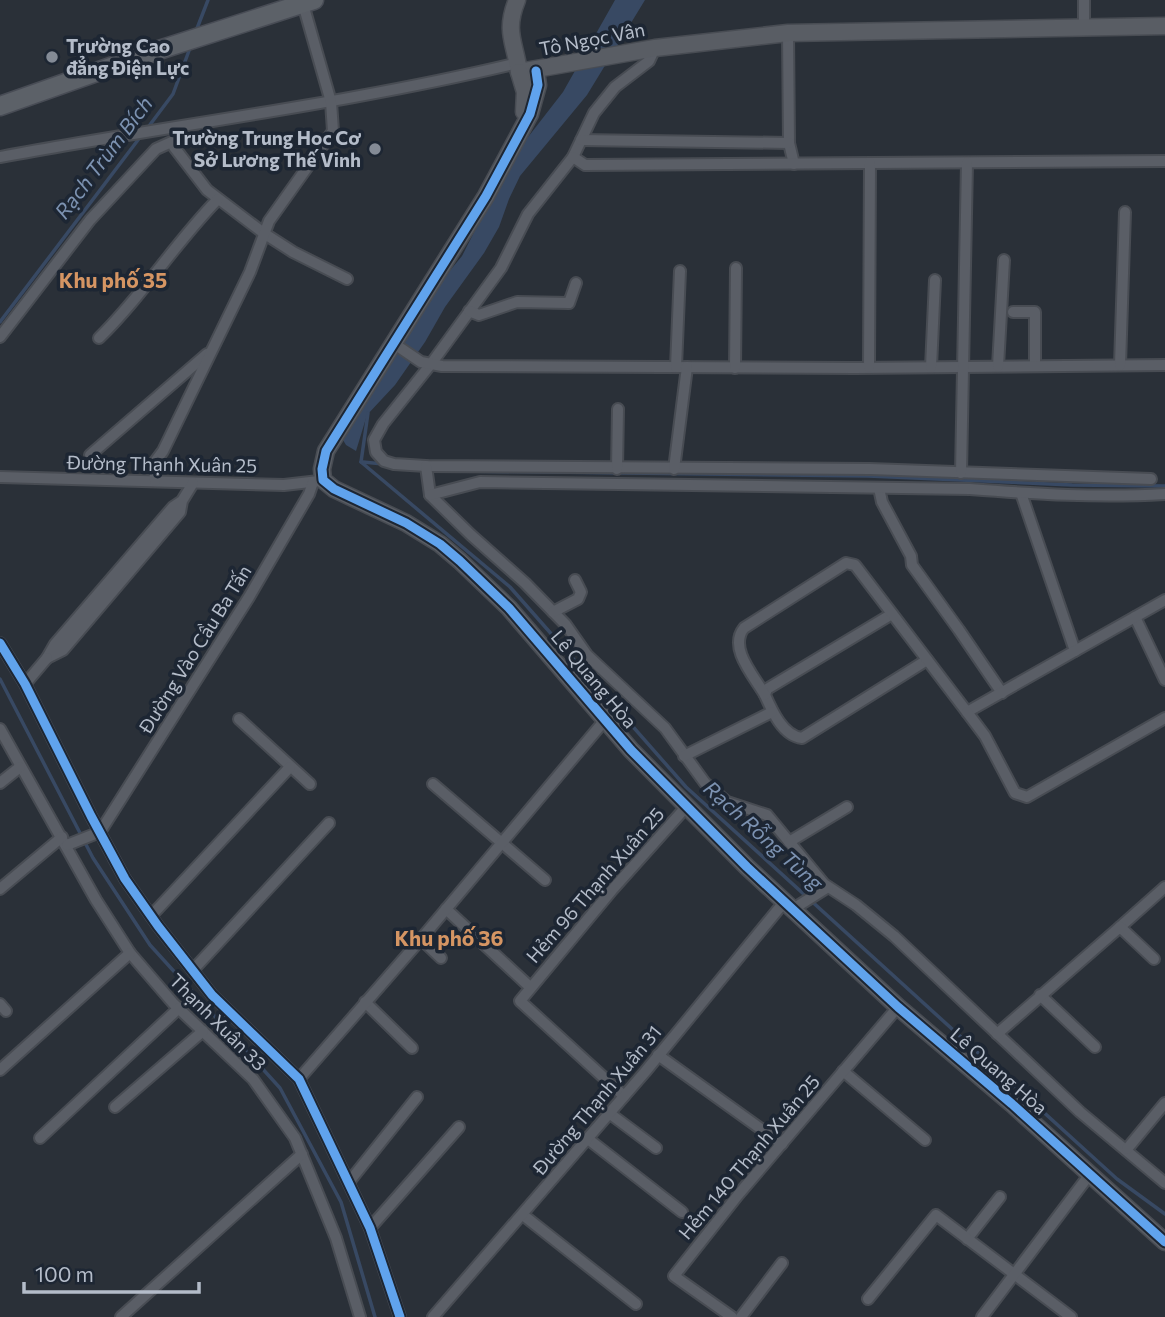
<svg xmlns="http://www.w3.org/2000/svg" width="1165" height="1317" viewBox="0 0 1165 1317" font-family="Commissioner,sans-serif">
  <rect width="100%" height="100%" fill="#2a3038"/>
  <polygon fill="#384963" points="615,0 645,0 587,95 520,176 509,199 499,227 484,253 445,307 425,342 395,385 367,415 356,451 346,445 343,440 345,428 428,297 462,256 503,175 518,150 563,92"/>
  <g fill="none" stroke-linecap="round" stroke-linejoin="round">
    <g stroke="#384963" stroke-width="3.5">
      <polyline points="196,31 208,0"/>
      <polyline points="146,130 173,94 190,48"/>
      <polyline points="0,322 141,136"/>
      <polyline points="361,462 510,587 686,787 1117,1179 1165,1214"/>
      <polyline points="361,462 368,413"/>
      <polyline points="363,462 383,464"/>
      <polyline points="457,471 868,476 1072,485 1165,486"/>
      <polyline points="0,679 93,858 150,945 280,1088 341,1202 375,1317"/>
    </g>
    <defs>
      <g id="street">
        <polyline points="1084,0 1084,27"/>
        <polyline points="788,33 789,143 794,164"/>
        <polyline points="655,48 649,61 615,87 594,113 573,157 528,214 501,268 431,364 383,424 374,440 376,452 384,461 394,464 426,466 870,469 1151,479"/>
        <polyline points="177,136 174,147 207,190 265,234 293,252 347,279"/>
        <polyline points="581,140 789,143"/>
        <path d="M0 157C172 125 347 104 518 63"/>
        <polyline points="573,157 585,165 1165,161"/>
        <polyline points="469,311 479,315 517,302 569,303 576,283"/>
        <polyline points="1013,312 1035,312 1035,366"/>
        <polyline points="0,337 90,220 156,149 176,140"/>
        <path d="M99 338C143 295 175 243 218 199"/>
        <polyline points="393,343 421,362 442,366 855,368 1165,365"/>
        <polyline points="1120,365 1125,212"/>
        <polyline points="998,366 1004,260"/>
        <polyline points="676,367 680,271"/>
        <polyline points="869,367 870,163"/>
        <polyline points="931,367 935,280"/>
        <polyline points="735,368 736,268"/>
        <polyline points="90,455 207,354"/>
        <polyline points="426,466 430,495 471,535 525,583 566,625 587,655 665,728 705,783 727,802 767,815 824,884 856,905 894,936 1080,1112 1165,1183"/>
        <polyline points="617,469 618,409"/>
        <polyline points="674,469 687,367"/>
        <polyline points="961,473 967,163"/>
        <polyline points="0,477 284,485 319,481"/>
        <polyline points="155,481 154,463 163,451 250,272 269,221 333,131 331,102 303,4"/>
        <polyline points="879,488 882,502 911,556 912,565 959,630 1002,693"/>
        <polyline points="1021,493 1075,651"/>
        <path d="M430 495 480 482 970 489C1035 494 1100 498 1165 494"/>
        <polyline points="182,501 173,507 55,644 47,658 63,650 180,512 182,501 193,483"/>
        <polyline points="553,612 578,599 581,592 575,580"/>
        <path d="M892 614 767 689 765 695C772 711 783 736 802 738L927 660"/>
        <polyline points="1135,617 1165,680"/>
        <polyline points="0,643 25,684 91,816 125,879 158,926 212,995 299,1079 370,1228 400,1317"/>
        <polyline points="25,684 47,658"/>
        <path d="M765 695C754 676 728 648 744 628L846 563 855 565 967 712 1165 600"/>
        <polyline points="967,712 985,736 1015,793 1027,797 1165,718"/>
        <polyline points="239,719 310,784"/>
        <polyline points="0,729 96,900 130,953 173,1003 253,1079 295,1138 336,1238 360,1317"/>
        <polyline points="684,756 772,712"/>
        <polyline points="0,783 20,767"/>
        <polyline points="433,784 545,880"/>
        <polyline points="789,842 847,807"/>
        <polyline points="67,845 100,832 249,597 309,494 313,482"/>
        <polyline points="0,889 62,837"/>
        <polyline points="446,909 530,987"/>
        <polyline points="793,909 828,887"/>
        <polyline points="151,916 290,767"/>
        <polyline points="1120,927 1165,887"/>
        <polyline points="421,939 441,958"/>
        <polyline points="193,970 329,823"/>
        <polyline points="1040,995 1095,1047"/>
        <polyline points="365,1002 412,1048"/>
        <polyline points="0,1004 6,1011"/>
        <polyline points="997,1034 1120,927 1154,959"/>
        <polyline points="658,1055 782,1144"/>
        <polyline points="0,1070 130,953"/>
        <polyline points="843,1071 925,1140"/>
        <polyline points="299,1079 421,939 605,720"/>
        <polyline points="624,1096 520,1001 612,890 687,806"/>
        <polyline points="115,1107 203,1031"/>
        <polyline points="609,1113 656,1148"/>
        <polyline points="40,1138 179,1008"/>
        <polyline points="588,1139 682,1212"/>
        <polyline points="1127,1149 1165,1103"/>
        <polyline points="349,1182 417,1097"/>
        <polyline points="523,1215 636,1304"/>
        <polyline points="370,1228 459,1127"/>
        <polyline points="967,1239 1000,1197"/>
        <polyline points="868,1299 936,1215 1071,1317"/>
        <polyline points="121,1317 302,1154"/>
        <polyline points="433,1317 645,1072 785,901"/>
        <polyline points="732,1317 674,1276 738,1195 898,1007"/>
        <polyline points="741,1317 782,1263"/>
        <polyline points="982,1317 1090,1174"/>
      </g>
      <g id="secondary">
        <path d="M517 0C504 32 515 42 519 72L655 48 788 33 1165 26"/>
        <polyline points="536,71 538,85 530,114 486,196 326,451 322,469 323,480 334,489 406,523 440,544 460,561 509,608 631,750 747,867 898,1007 1012,1104 1165,1242"/>
        <polyline points="519,72 525,92 524,112"/>
      </g>
      <polyline id="primary" points="0,106 159,50 314,0"/>
    </defs>
    <use href="#street" stroke="#484c53" stroke-width="14"/>
    <use href="#secondary" stroke="#484c53" stroke-width="19"/>
    <use href="#primary" stroke="#484c55" stroke-width="21"/>
    <use href="#street" stroke="#5a5e66" stroke-width="10"/>
    <use href="#secondary" stroke="#595d64" stroke-width="16"/>
    <use href="#primary" stroke="#5c6168" stroke-width="18"/>
    <defs>
      <g id="cycleway">
        <polyline points="536,71 538,85 530,114 486,196 326,451 322,469 323,480 334,489 406,523 440,544 460,561 509,608 631,750 747,867 898,1007 1012,1104 1165,1242"/>
        <polyline points="0,643 25,684 91,816 125,879 158,926 212,995 299,1079 370,1228 400,1317"/>
      </g>
    </defs>
    <use href="#cycleway" stroke="#1d2633" stroke-width="13"/>
    <use href="#cycleway" stroke="#60a3ed" stroke-width="9"/>
  </g>
  <g fill="#848b96" stroke="#1d2633" stroke-width="2.5">
    <circle cx="52" cy="57" r="7"/>
    <circle cx="375" cy="149" r="7"/>
  </g>
  <g text-anchor="middle" stroke-width="7" stroke-linejoin="round" paint-order="stroke">
    <g font-size="19" fill="#b4bcc9" stroke="#1d2633">
      <text transform="translate(592 39) rotate(-11)" y="7">Tô Ngọc Vân</text>
      <text transform="translate(162 464) rotate(1)" y="7">Đường Thạnh Xuân 25</text>
      <text transform="translate(195 649) rotate(-58)" y="7">Đường Vào Cầu Ba Tấn</text>
      <text transform="translate(594 679) rotate(50)" y="7">Lê Quang Hòa</text>
      <text transform="translate(595 885) rotate(-49)" y="7">Hẻm 96 Thạnh Xuân 25</text>
      <text transform="translate(218 1022) rotate(45)" y="7">Thạnh Xuân 33</text>
      <text transform="translate(999 1071) rotate(41)" y="7">Lê Quang Hòa</text>
      <text transform="translate(597 1100) rotate(-50)" y="7">Đường Thạnh Xuân 31</text>
      <text transform="translate(749 1157) rotate(-50)" y="7">Hẻm 140 Thạnh Xuân 25</text>
    </g>
    <g font-size="19" font-weight="bold" fill="#b4bcc9" stroke="#1d2633" text-anchor="start">
      <text x="66" y="53">Trường Cao<tspan x="66" dy="22">đẳng Điện Lực</tspan></text>
      <text x="361" y="145" text-anchor="end">Trường Trung Học Cơ<tspan x="361" dy="22">Sở Lương Thế Vinh</tspan></text>
    </g>
    <g font-size="21" font-style="italic" fill="#7c92b1" stroke="#1d2633">
      <text transform="translate(104 158) rotate(-53)" y="7">Rạch Trùm Bích</text>
      <text transform="translate(763 836) rotate(42)" y="7">Rạch Rỗng Tùng</text>
    </g>
    <g font-size="21" font-weight="bold" fill="#d59563" stroke="#1d2633">
      <text x="113" y="288">Khu phố 35</text>
      <text x="449" y="946">Khu phố 36</text>
    </g>
  </g>
  <path d="M24 1282v10h175v-10" fill="none" stroke="#b4bcc9" stroke-width="3.5"/>
  <text x="35" y="1282" font-size="21" fill="#b4bcc9" stroke="#1d2633" stroke-width="5" paint-order="stroke">100 m</text>
</svg>
